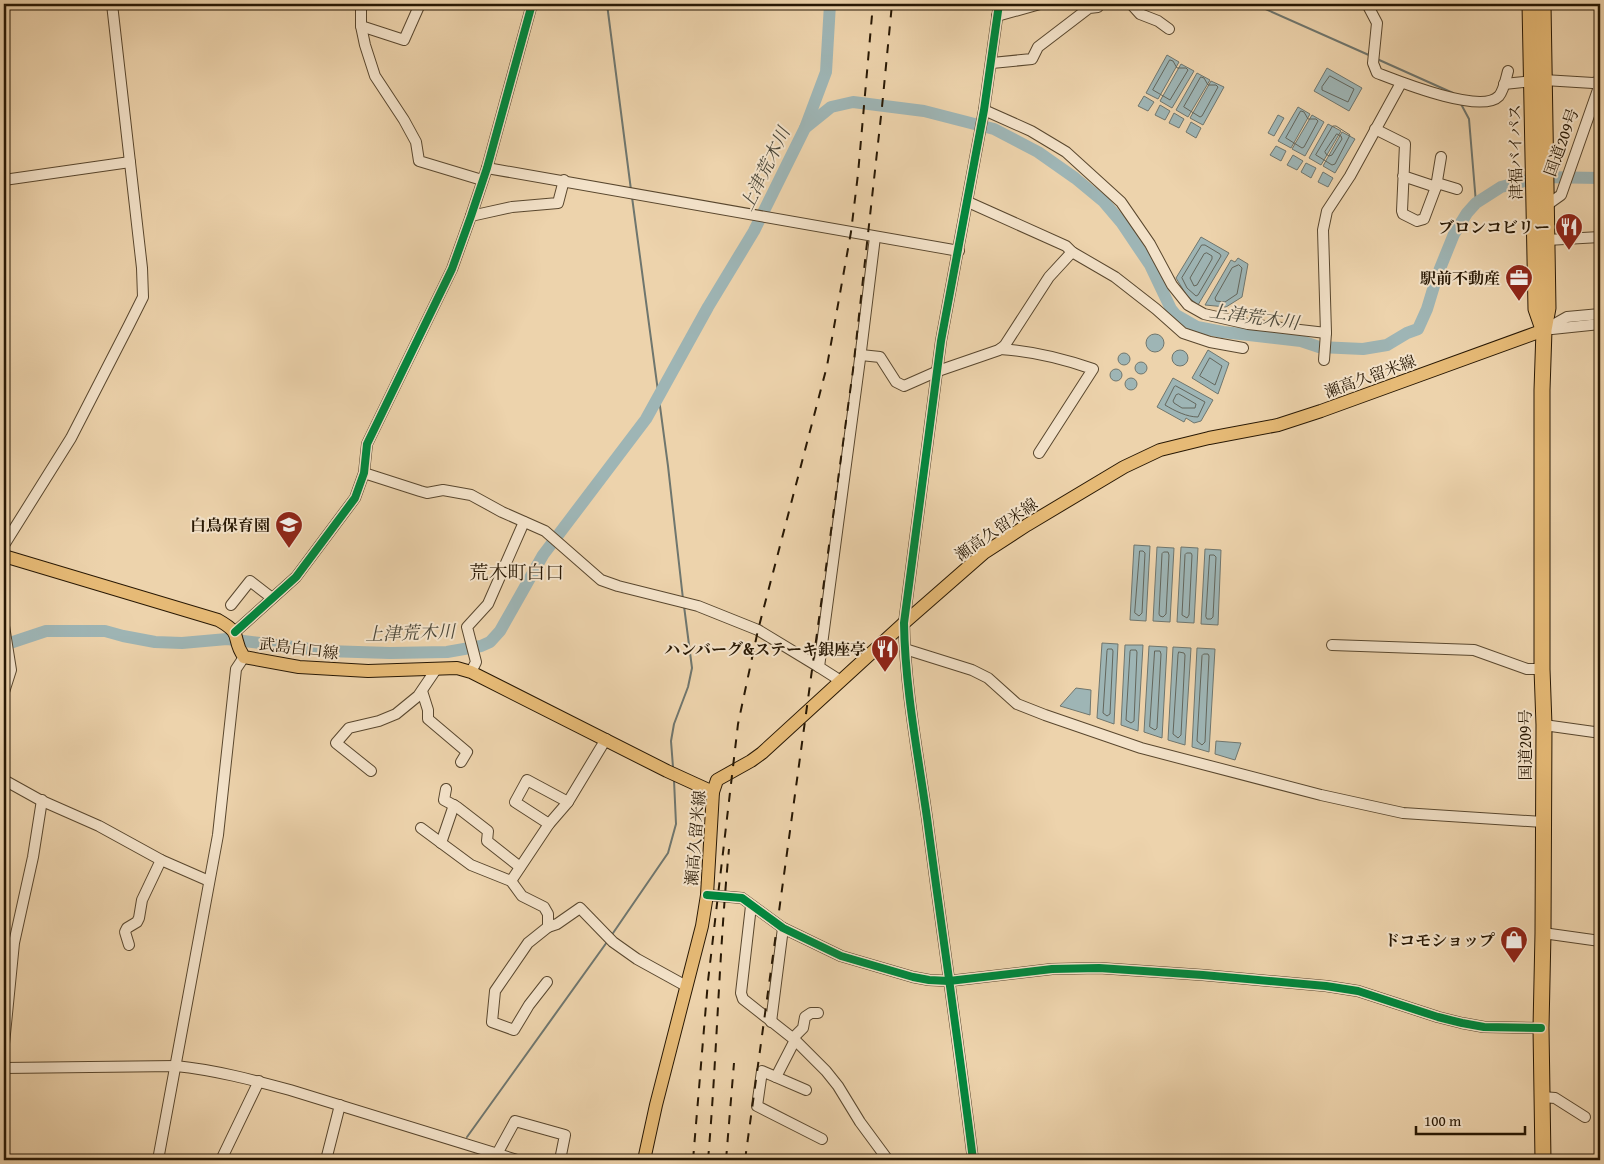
<svg xmlns="http://www.w3.org/2000/svg" width="1604" height="1164" viewBox="0 0 1604 1164" font-family="'Gentium Book Plus','Noto Serif JP',serif">
  <rect width="100%" height="100%" fill="#edd3ac"/>
  <filter id="stains"><feTurbulence type="fractalNoise" baseFrequency=".004" numOctaves="4"/><feColorMatrix values="0 0 0 0 .2 0 0 0 0 .09 0 0 0 0 .02 0 0 0 .5 -.17"/></filter>
  <radialGradient id="worn" r=".72"><stop offset=".6" stop-color="#630" stop-opacity="0"/><stop offset="1" stop-color="#630" stop-opacity=".3"/></radialGradient>
  <g fill="#9eb5b5" stroke="#6f766e">
    <polygon points="1167,55 1179,62 1158,99 1146,93"/>
    <polygon points="1181,64 1194,71 1172,108 1160,101"/>
    <polygon points="1327,68 1362,88 1349,111 1314,91"/>
    <polygon points="1197,73 1210,80 1188,117 1176,110"/>
    <polygon points="1211,81 1224,87 1203,125 1190,118"/>
    <polygon points="1144,96 1154,102 1148,111 1138,106"/>
    <polygon points="1160,105 1170,111 1165,120 1155,115"/>
    <polygon points="1298,107 1310,114 1291,148 1278,141"/>
    <polygon points="1174,113 1184,119 1179,128 1169,123"/>
    <polygon points="1278,115 1284,118 1274,136 1268,133"/>
    <polygon points="1312,115 1324,122 1305,156 1292,149"/>
    <polygon points="1191,122 1201,128 1196,138 1186,132"/>
    <polygon points="1328,124 1341,131 1321,165 1309,158"/>
    <polygon points="1342,132 1355,139 1335,173 1323,166"/>
    <polygon points="1276,146 1286,151 1281,161 1270,155"/>
    <polygon points="1293,155 1303,161 1297,170 1287,165"/>
    <polygon points="1306,163 1316,168 1311,178 1301,172"/>
    <polygon points="1323,172 1333,178 1328,187 1318,182"/>
    <polygon points="1201,237 1229,253 1198,305 1187,296 1176,278"/>
    <polygon points="1238,258 1248,264 1242,297 1226,307 1205,305 1231,260 1235,262"/>
    <circle cx="1155" cy="343" r="9"/>
    <polygon points="1208,350 1229,363 1218,394 1192,378"/>
    <circle cx="1180" cy="358" r="8"/>
    <circle cx="1124" cy="359" r="6"/>
    <circle cx="1141" cy="368" r="6"/>
    <circle cx="1116" cy="375" r="6"/>
    <polygon points="1173,378 1213,400 1201,421 1194,423 1186,418 1184,422 1157,407"/>
    <circle cx="1131" cy="384" r="6"/>
    <polygon points="1134,545 1150,546 1146,621 1130,620"/>
    <polygon points="1157,547 1174,548 1170,622 1153,621"/>
    <polygon points="1181,547 1198,548 1194,623 1177,622"/>
    <polygon points="1205,549 1221,550 1218,625 1201,624"/>
    <polygon points="1102,643 1118,644 1114,724 1097,718"/>
    <polygon points="1125,645 1143,645 1138,731 1121,725"/>
    <polygon points="1149,646 1167,647 1162,738 1144,732"/>
    <polygon points="1173,647 1191,648 1185,745 1168,740"/>
    <polygon points="1197,648 1215,649 1209,752 1192,747"/>
    <polygon points="1076,688 1091,690 1090,715 1060,706"/>
    <polygon points="1216,741 1241,743 1235,760 1215,754"/>
  </g>
  <g fill="none" stroke-linecap="round" stroke-linejoin="round">
    <g stroke="#63665c" stroke-width="1">
      <polygon points="1170,60 1173,61 1177,68 1186,68 1188,70 1170,100 1153,90"/>
      <polygon points="1330,76 1354,89 1348,102 1322,90 1322,87"/>
      <polygon points="1201,77 1204,78 1208,85 1216,85 1218,87 1202,116 1200,117 1184,107"/>
      <polygon points="1301,111 1304,112 1308,119 1316,119 1318,121 1304,147 1302,148 1286,138"/>
      <polygon points="1333,126 1336,126 1350,135 1335,164 1332,165 1316,155"/>
      <polygon points="1337,134 1341,136 1342,139 1332,155 1329,156 1326,154 1325,152"/>
      <polygon points="1202,245 1205,245 1220,254 1221,256 1198,295 1196,296 1187,288 1182,278"/>
      <polygon points="1207,253 1212,256 1212,259 1197,285 1194,286 1190,278 1204,254"/>
      <polygon points="1239,265 1242,268 1237,294 1225,302 1216,301 1215,298 1232,268"/>
      <polygon points="1210,358 1222,366 1215,385 1200,376"/>
      <path d="M1176 386 1205 402 1198 417C1187 417 1175 411 1165 405L1174 387Z"/>
      <polygon points="1179,394 1196,404 1195,408 1182,408 1174,403 1173,401 1176,395"/>
      <polygon points="1140,551 1143,551 1145,553 1142,613 1139,616 1135,613"/>
      <polygon points="1164,552 1168,552 1169,555 1166,614 1163,617 1160,616 1159,614 1162,554"/>
      <polygon points="1187,553 1191,553 1192,555 1189,615 1187,618 1182,615 1185,555"/>
      <polygon points="1210,555 1214,555 1216,557 1213,617 1211,619 1207,619 1206,617"/>
      <polygon points="1108,649 1112,649 1113,651 1110,714 1107,716 1103,713 1107,651"/>
      <polygon points="1131,650 1136,650 1137,652 1134,721 1131,723 1126,720 1130,652"/>
      <polygon points="1155,651 1160,651 1161,654 1157,728 1155,730 1150,727"/>
      <polygon points="1179,652 1184,653 1185,655 1181,735 1178,738 1173,734 1178,655"/>
      <polygon points="1204,654 1208,654 1209,656 1205,742 1202,745 1197,741 1202,656"/>
    </g>
    <g stroke="#6f766e" stroke-width="2">
      <polyline points="607,4 631,190"/>
      <polyline points="1254,4 1371,56"/>
      <polyline points="1377,59 1453,93"/>
      <polyline points="1461,104 1469,119 1476,203"/>
      <polyline points="632,197 668,466 683,599"/>
      <polyline points="673,767 671,741 674,724 688,687 692,668 684,606"/>
      <polyline points="611,936 668,853 676,824 674,780"/>
      <polyline points="467,1137 607,942"/>
    </g>
    <g stroke="#9eb5b5" stroke-width="12">
      <polyline points="805,128 826,72 830,4"/>
      <polyline points="4,645 46,631 105,631 123,636 155,642 182,643 227,639 326,651 390,653 447,652 481,646 490,642 500,631 543,555 646,419 708,307 754,231 805,128 831,107 853,102 924,111 994,129 1038,152 1075,178 1104,202 1121,222 1150,265 1171,309 1176,315 1197,327 1223,332 1301,341 1319,347 1363,349 1387,345 1407,333 1418,329 1427,309 1437,276 1454,234 1467,213 1476,203 1501,187 1539,177 1600,178"/>
    </g>
    <defs>
      <g id="minor">
        <polyline points="361,4 361,26 365,45 375,76 404,120 416,142 419,161 482,180"/>
        <polyline points="1131,4 1140,14 1158,21 1169,29"/>
        <path d="M1367 4 1377 23 1373 63 1377 73C1398 81 1481 115 1499 96 1504 90 1506 78 1508 71"/>
        <polyline points="997,16 1040,4"/>
        <polyline points="361,26 404,40 420,4"/>
        <polyline points="992,63 1032,59 1038,47 1089,8 1098,7 1100,4"/>
        <polyline points="1504,84 1544,80 1593,83 1600,81"/>
        <polyline points="984,110 1031,131 1066,152 1121,202 1150,244 1172,285 1188,305 1204,314 1248,324 1326,333 1323,230 1327,211 1350,176 1401,83"/>
        <polyline points="1375,129 1405,144 1402,211 1403,214 1417,221 1424,219 1436,187 1403,176"/>
        <polyline points="487,168 959,251"/>
        <polyline points="4,180 130,162"/>
        <polyline points="1437,183 1457,189"/>
        <polyline points="1436,187 1441,157"/>
        <polyline points="968,202 1066,246 1072,252 1115,277 1156,309 1183,333 1210,342 1243,348"/>
        <polyline points="1547,205 1561,195 1600,84"/>
        <polyline points="471,216 512,207 558,203 564,180"/>
        <polyline points="1547,240 1600,237"/>
        <polyline points="1552,329 1600,324"/>
        <polyline points="1544,330 1567,317 1600,314"/>
        <path d="M1000 349C1033 351 1062 358 1093 369L1039 453"/>
        <polyline points="861,355 880,357 896,382 904,386 938,371 999,350 1005,345 1049,277 1072,252"/>
        <polyline points="1324,360 1326,333"/>
        <polyline points="364,473 420,491 427,493 443,490 471,495 502,512 545,531 601,580 618,586 698,606 758,630 819,667"/>
        <polyline points="4,545 71,438 129,325 143,297 142,268 112,4"/>
        <polyline points="231,605 250,581 272,598"/>
        <polyline points="4,626 11,670 4,692"/>
        <polyline points="235,632 296,577 355,498 364,473 367,444 452,269 471,216 487,168 532,4"/>
        <polyline points="1332,645 1474,650 1527,669 1542,669"/>
        <polyline points="905,649 972,670 988,678 1017,704 1045,715 1141,748 1321,795 1403,813 1543,822"/>
        <polyline points="471,672 476,662 467,627 488,604 524,522"/>
        <polyline points="841,681 819,667 860,359 875,237"/>
        <polyline points="422,691 428,710 428,719 467,752 461,762"/>
        <polyline points="1544,725 1594,732 1600,731"/>
        <polyline points="371,771 336,743 349,728 379,721 396,714 418,696 437,668"/>
        <polyline points="4,780 40,800 99,826 161,860 209,881"/>
        <polyline points="446,789 444,800 457,807 488,831 487,841 520,867"/>
        <polyline points="549,824 515,802 527,780 568,802"/>
        <polyline points="421,828 471,865 511,881 522,896 544,907 548,914 548,927 557,924 580,908 613,942 637,959 686,986"/>
        <polyline points="441,843 454,805"/>
        <polyline points="511,881 549,824 568,802 606,739"/>
        <polyline points="707,895 742,898 783,928 841,956 913,977 929,980 949,981 1052,969 1099,968 1203,975 1326,986 1358,991 1438,1017 1462,1023 1484,1027 1541,1028"/>
        <polyline points="751,906 741,993 743,999 795,1040 826,1071 838,1086 860,1122 888,1160"/>
        <polyline points="1543,933 1600,941"/>
        <polyline points="129,945 125,932 127,928 137,922 139,918 142,900 161,860"/>
        <polyline points="547,982 529,1005 514,1030 492,1022 495,991 528,943 548,927"/>
        <polyline points="771,1022 783,928"/>
        <polyline points="793,1038 803,1028 805,1017 811,1013 818,1013"/>
        <polyline points="4,1044 14,943 33,857 42,800"/>
        <path d="M4 1068 176 1066C215 1070 253 1080 290 1090L517 1160"/>
        <polyline points="776,1077 795,1040"/>
        <polyline points="806,1090 762,1071 757,1106 822,1139"/>
        <polyline points="1543,1097 1555,1098 1585,1117"/>
        <polyline points="497,1154 515,1121 565,1135 560,1160"/>
        <polyline points="158,1160 218,835 236,669 244,657"/>
        <polyline points="221,1160 259,1081"/>
        <polyline points="326,1160 340,1105"/>
        <path d="M973 1160C959 1046 942 932 927 818 918 754 905 688 904 623L941 341 984 110 999 4"/>
      </g>
      <g id="major">
        <path d="M4 556 218 620C245 635 230 637 244 657L299 667 368 671 457 668 471 672 667 771 713 792"/>
        <polyline points="644,1160 656,1105 702,926 707,895 713,792 717,780 751,761 762,753 904,623 984,553 1027,525 1124,467 1160,450 1209,438 1278,425 1321,411 1544,330"/>
      </g>
      <g id="highway">
        <polyline points="1530,4 1536,309 1543,329"/>
        <polyline points="1543,4 1548,308 1544,330 1542,390 1542,669 1544,725 1543,933 1541,1028 1543,1160"/>
      </g>
    </defs>
    <use href="#minor" stroke="#59472e" stroke-width="12"/>
    <use href="#major" stroke="#281804" stroke-width="14"/>
    <use href="#highway" stroke="#281804" stroke-width="17"/>
    <use href="#minor" stroke="#f3e2c9" stroke-width="10"/>
    <use href="#major" stroke="#e6ba76" stroke-width="12"/>
    <use href="#highway" stroke="#e6ba76" stroke-width="15"/>
    <g stroke="#281804" stroke-width="2" stroke-dasharray="9 9" stroke-linecap="butt">
      <polyline points="693,1160 708,981 738,724 758,630 827,366 851,232 858,174 873,4"/>
      <path d="M708 1160C717 1056 719 952 729 849"/>
      <polyline points="726,1160 734,1063"/>
      <polyline points="745,1160 853,370 882,107 892,4"/>
    </g>
    <defs>
      <g id="cycleway">
        <polyline points="235,632 296,577 355,498 364,473 367,444 452,269 471,216 487,168 532,4"/>
        <polyline points="707,895 742,898 783,928 841,956 913,977 929,980 949,981 1052,969 1099,968 1203,975 1326,986 1358,991 1438,1017 1462,1023 1484,1027 1541,1028"/>
        <path d="M973 1160C959 1046 942 932 927 818 918 754 905 688 904 623L941 341 984 110 999 4"/>
      </g>
    </defs>
    <use href="#cycleway" stroke="#f3e2c9" stroke-width="11"/>
    <use href="#cycleway" stroke="#00873e" stroke-width="8"/>
  </g>
  <defs>
    <symbol id="restaurant-pin" viewBox="-11 -11 22 30"><path d="M0 17L-7.5 6A9.5 9.5 0 1 1 7.5 6Z" fill="#8f2418" stroke="#f3e2c9"/><path d="M-5-6h1v4h1v-4h1v4h1v-4h1v5L-1.5 .5V6h-2V.5L-5-1ZM5-6V6H3V1.5H1.5Q1.5-4 5-6Z" fill="#fff"/></symbol>
    <symbol id="office-pin" viewBox="-11 -11 22 30"><path d="M0 17L-7.5 6A9.5 9.5 0 1 1 7.5 6Z" fill="#8f2418" stroke="#f3e2c9"/><path d="M-6-3h4V-5.5h4V-3h4V5H-6ZM-1-4.5V-3h2v-1.5ZM-6 0V1H6V0Z" fill="#fff"/></symbol>
    <symbol id="school-pin" viewBox="-11 -11 22 30"><path d="M0 17L-7.5 6A9.5 9.5 0 1 1 7.5 6Z" fill="#8f2418" stroke="#f3e2c9"/><path d="M0-5L7-2L0 1L-7-2ZM-4 1L0 2.5L4 1V4Q0 6-4 4Z" fill="#fff"/></symbol>
    <symbol id="shop-pin" viewBox="-11 -11 22 30"><path d="M0 17L-7.5 6A9.5 9.5 0 1 1 7.5 6Z" fill="#8f2418" stroke="#f3e2c9"/><path d="M-5-2.5h2.3a2.7 3.5 0 0 1 5.4 0H5L5.5 6h-11ZM-1.5-2.5h3a1.5 2.3 0 0 0-3 0Z" fill="#fff"/></symbol>
  </defs>
  <g fill-rule="evenodd">
    <use href="#restaurant-pin" x="1553" y="211" width="32" height="43"/>
    <use href="#office-pin" x="1503" y="262" width="32" height="43"/>
    <use href="#school-pin" x="273" y="509" width="32" height="43"/>
    <use href="#restaurant-pin" x="869" y="633" width="32" height="43"/>
    <use href="#shop-pin" x="1498" y="924" width="32" height="43"/>
  </g>
  <g text-anchor="middle" stroke-width="4" stroke-linejoin="round" paint-order="stroke">
    <g font-size="16" fill="#281804" stroke="#f3e2c9">
      <text transform="translate(1561 142) rotate(-70)" y="6">国道209号</text>
      <text transform="translate(1515 152) rotate(-91)" y="6">津福バイパス</text>
      <text transform="translate(1370 376) rotate(-20)" y="6">瀬高久留米線</text>
      <text transform="translate(996 529) rotate(-35)" y="6">瀬高久留米線</text>
      <text transform="translate(299 648) rotate(7)" y="6">武島白口線</text>
      <text transform="translate(1525 745) rotate(-90)" y="6">国道209号</text>
      <text transform="translate(695 838) rotate(-85)" y="6">瀬高久留米線</text>
    </g>
    <g font-size="16" font-weight="bold" fill="#281804" stroke="#f3e2c9" text-anchor="end">
      <text x="1550" y="233">ブロンコビリー</text>
      <text x="1500" y="284">駅前不動産</text>
      <text x="270" y="531">白鳥保育園</text>
      <text x="866" y="655">ハンバーグ&amp;ステーキ銀座亭</text>
      <text x="1495" y="946">ドコモショップ</text>
    </g>
    <g font-size="18" font-style="italic" fill="#4b4739" stroke="#f3e2c9">
      <text transform="translate(765 169) rotate(-64)" y="6">上津荒木川</text>
      <text transform="translate(1254 317) rotate(8)" y="6">上津荒木川</text>
      <text transform="translate(410 633) rotate(-2)" y="6">上津荒木川</text>
    </g>
    <g font-size="19" fill="#281804" stroke="#f3e2c9">
      <text x="517" y="579">荒木町白口</text>
    </g>
  </g>
  <rect width="1604" height="1164" fill="none" stroke="#edd3ac" stroke-width="20"/>
  <rect x="5" y="5" width="1594" height="1154" fill="none" stroke="#281804" stroke-width="2.5"/>
  <rect x="10" y="10" width="1584" height="1144" fill="none" stroke="#281804"/>
  <path d="M1416 1126v8h109v-8" fill="none" stroke="#281804" stroke-width="2.5"/>
  <text x="1424" y="1126" font-size="15" fill="#281804" stroke="#f3e2c9" stroke-width="4" paint-order="stroke">100 m</text>
  <rect width="100%" height="100%" filter="url(#stains)"/>
  <rect width="100%" height="100%" fill="url(#worn)"/>
</svg>
